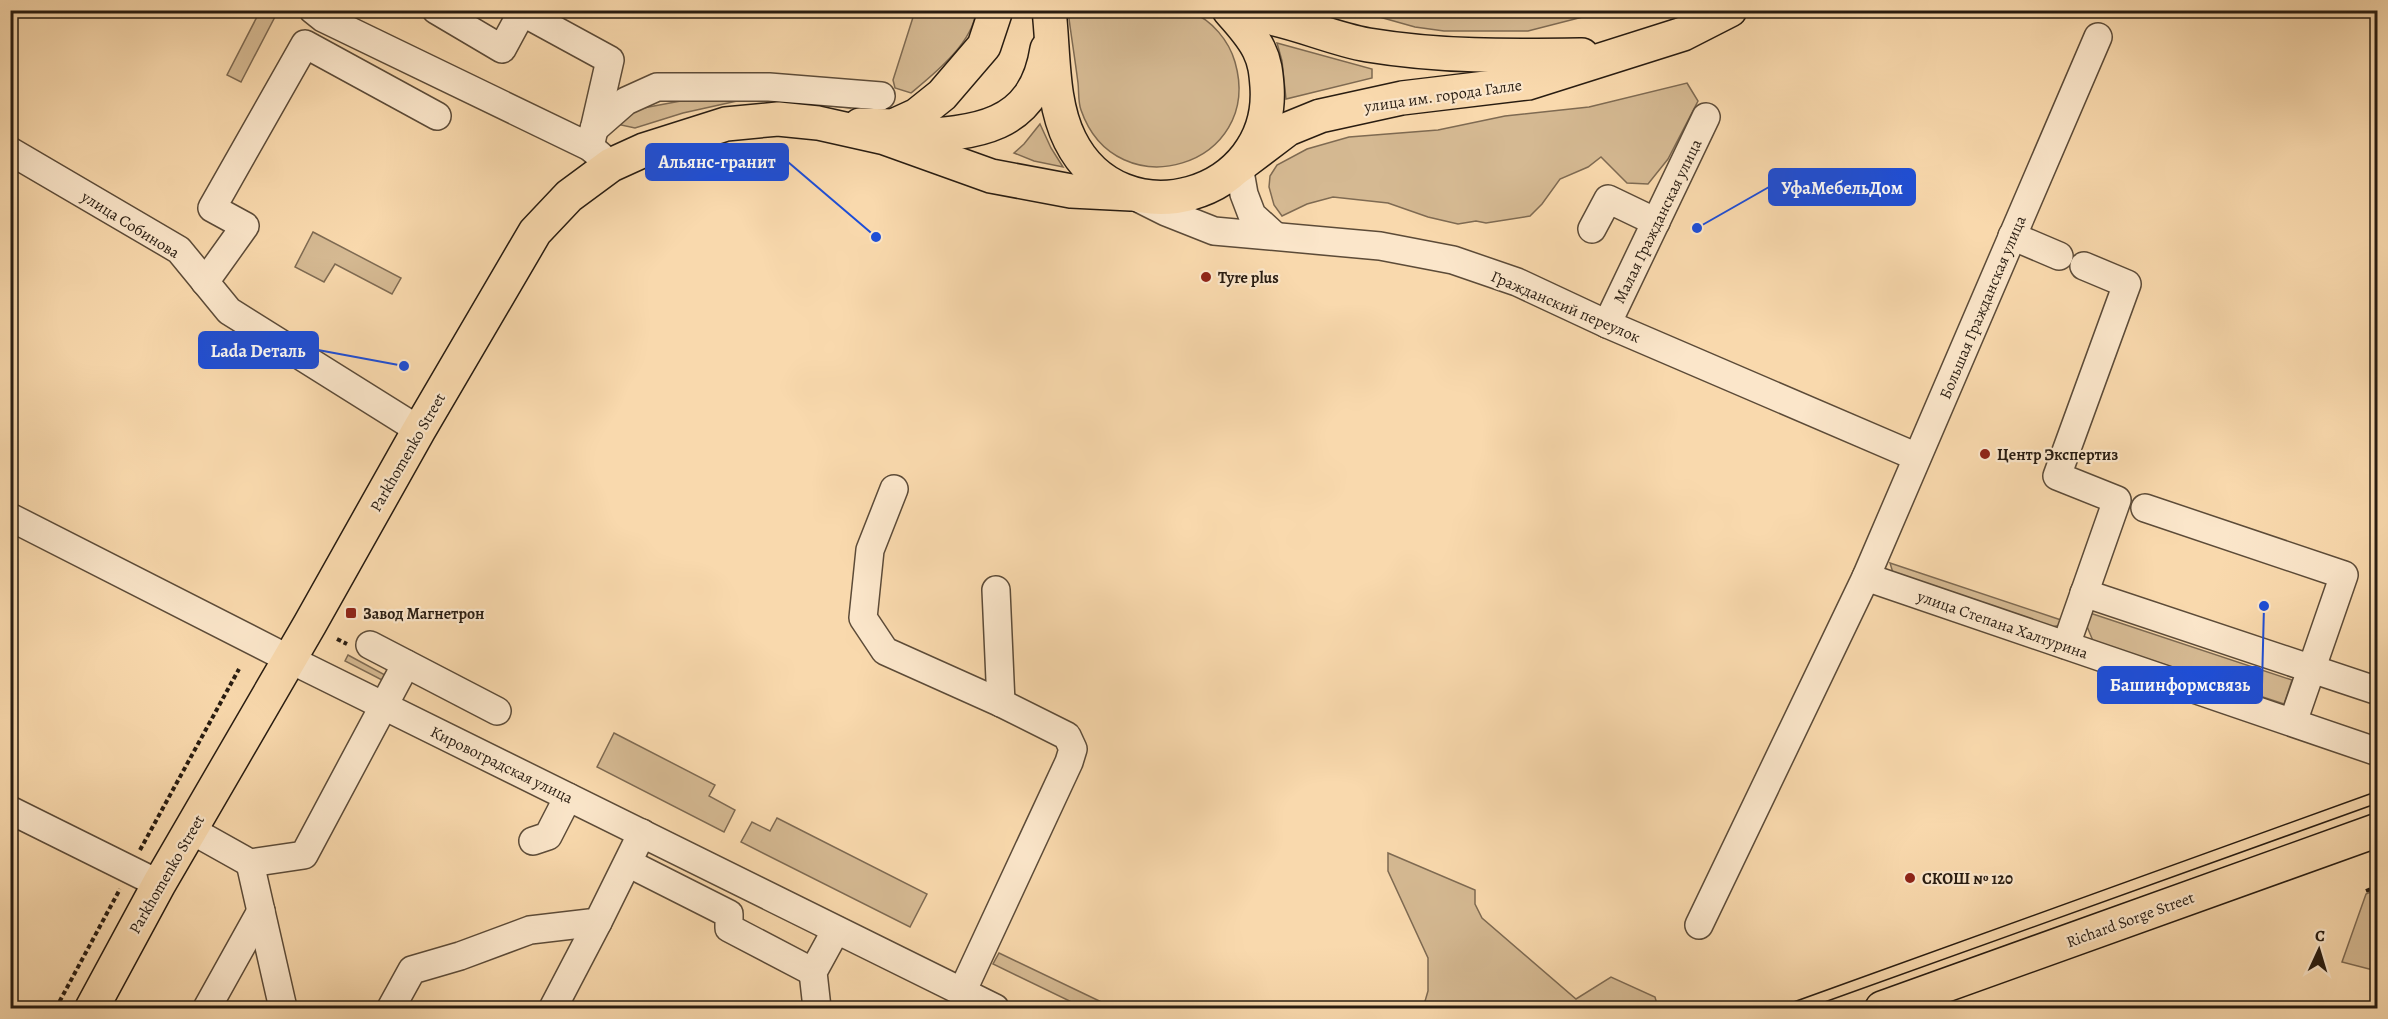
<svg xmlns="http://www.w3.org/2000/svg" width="2388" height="1019" viewBox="0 0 2388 1019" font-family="Alegreya,serif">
  <rect width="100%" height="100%" fill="#f9d9ad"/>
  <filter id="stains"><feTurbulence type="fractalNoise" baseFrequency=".00333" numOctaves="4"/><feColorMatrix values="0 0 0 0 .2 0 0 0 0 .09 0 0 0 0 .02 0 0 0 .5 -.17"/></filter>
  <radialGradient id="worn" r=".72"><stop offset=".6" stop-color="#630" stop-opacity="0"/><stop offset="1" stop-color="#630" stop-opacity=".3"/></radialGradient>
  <g fill="#d5b992" stroke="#7e6a52" stroke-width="1.5">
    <polygon points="260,11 278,11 241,82 227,75"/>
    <path d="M915 11H976C973 43 934 74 911 93L895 88 893 80Z"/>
    <path d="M1068 11C1097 10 1126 10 1155 10 1166 10 1181 8 1191 12 1212 20 1229 41 1235 62 1265 166 1116 211 1081 110 1078 102 1079 92 1078 83 1075 59 1071 35 1068 11Z"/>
    <polygon points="1358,11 1606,11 1528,31 1444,31 1415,27"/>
    <polygon points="1277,43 1372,69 1372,78 1286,99 1282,61"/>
    <polygon points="1687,83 1698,101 1668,159 1648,184 1627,183 1601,157 1588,167 1560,179 1542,204 1530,216 1486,223 1476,221 1458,224 1428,217 1388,203 1333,197 1307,204 1282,216 1274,205 1269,187 1270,176 1277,165 1307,149 1349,137 1438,130 1505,116 1589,107"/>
    <polygon points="702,97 836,101 851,108 776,100 737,101 683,113 635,128 621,125 623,118 638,109"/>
    <polygon points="1040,124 1051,148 1063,167 1034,161 1014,153 1024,144"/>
    <polygon points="313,232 401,278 392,294 335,264 324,282 295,267"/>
    <polygon points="1890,563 2064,621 2061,625 2052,627 1893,573"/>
    <polygon points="2090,613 2292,680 2284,704 2093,641 2086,624"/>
    <polygon points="348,655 385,675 382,680 345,661"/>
    <polygon points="614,733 715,785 709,796 735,810 724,832 597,767"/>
    <polygon points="777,818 927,894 910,927 741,842 752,822 770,831"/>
    <polygon points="1388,853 1475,890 1475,904 1482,918 1576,999 1611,977 1655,997 1658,1008 1423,1008 1428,991 1428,958 1388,871"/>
    <polygon points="2377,889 2377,971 2342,962 2366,894"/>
    <polygon points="999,953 1114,1008 1084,1008 993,964"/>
  </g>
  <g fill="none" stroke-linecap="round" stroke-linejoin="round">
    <defs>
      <g id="minor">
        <polyline points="313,10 323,18 590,147 611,165"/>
        <polyline points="436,10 502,49 522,12 610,60 590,147"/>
        <polyline points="594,129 626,101 657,87 769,87 881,96"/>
        <polyline points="10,151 179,250 229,311 419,430"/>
        <polyline points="1239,166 1244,194 1252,215 1274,235"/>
        <polyline points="1134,196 1166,212 1214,231 1380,246 1453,260 1517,282 1607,324 1917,457"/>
        <polyline points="1592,229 1608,199 1656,222"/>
        <polyline points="2012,236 2059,256"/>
        <polyline points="205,282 245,226 212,208 305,44 437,116"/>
        <polyline points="1607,324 1706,117"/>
        <polyline points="894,489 870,550 863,618 885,651 1001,703 1067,736 1073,749 1069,762 962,992"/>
        <polyline points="2145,508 2344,575 2293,722"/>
        <polyline points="10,517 289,659 995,1008"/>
        <polyline points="1866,577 2378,752"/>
        <polyline points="996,590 1001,703"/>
        <polyline points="2084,593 2378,691"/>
        <polyline points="370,645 497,711"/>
        <polyline points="2066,645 2117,500 2057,476 2127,284 2084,266"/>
        <polyline points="10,810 159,884"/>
        <polyline points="191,830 250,863 304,855 406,664"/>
        <polyline points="533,841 548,836 568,797"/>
        <polyline points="250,863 283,1008"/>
        <polyline points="628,863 729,914 729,928 813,972"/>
        <polyline points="1699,925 1866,577 2098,37"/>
        <polyline points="207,1008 261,911"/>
        <polyline points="391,1008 412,970 460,956 530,930 598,922 642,833"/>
        <polyline points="553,1008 598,922"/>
        <polyline points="817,1008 813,972 836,930"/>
      </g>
      <g id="major">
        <path d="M1049 10C1054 53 1051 102 1070 140 1121 242 1275 198 1267 86 1266 73 1265 62 1259 50 1252 35 1240 23 1229 10"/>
        <path d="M1231 10C1244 13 1258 15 1271 18 1304 25 1334 39 1368 45 1441 57 1508 56 1582 55"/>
        <polyline points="860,125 893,126 917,115 942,95 984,46 996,10"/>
        <path d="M898 137C968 133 1034 134 1047 49"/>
        <polyline points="1239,166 1288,129 1320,116 1402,98 1528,83 1683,34 1730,10"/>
        <polyline points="92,1008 159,884 310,624 419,430 535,232 569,196 611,165 644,150 726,124 778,119 818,123 885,138 991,176 1071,191 1131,194"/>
        <polyline points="1882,1008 2378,830"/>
      </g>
    </defs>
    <use href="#minor" stroke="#5c4b38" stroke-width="30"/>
    <use href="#major" stroke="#281c11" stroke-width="36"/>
    <g stroke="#281c11" stroke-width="4" stroke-dasharray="4.5 3" stroke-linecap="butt">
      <polyline points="337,639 347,644"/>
      <polyline points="140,850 239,669"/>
      <polyline points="2366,891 2378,886"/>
      <polyline points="56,1008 120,889"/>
    </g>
    <use href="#minor" stroke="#fbe6ca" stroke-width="27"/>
    <use href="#major" stroke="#f9d9ad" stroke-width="33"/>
    <g stroke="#281c11" stroke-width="1.5">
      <polyline points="1777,1008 2378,791"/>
      <polyline points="1808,1008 2378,803"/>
    </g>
  </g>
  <g fill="#8f2418" stroke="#fbe6ca" stroke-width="2">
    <circle cx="1206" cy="277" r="6"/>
    <circle cx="1985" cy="454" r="6"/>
    <rect x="345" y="607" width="12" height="12" rx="3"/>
    <circle cx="1910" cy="878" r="6"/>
  </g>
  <g text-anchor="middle" stroke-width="4.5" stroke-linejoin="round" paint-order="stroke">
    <g font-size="16" fill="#281c11" stroke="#fbe6ca">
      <text transform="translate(1443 95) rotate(-8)" y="6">улица им. города Галле</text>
      <text transform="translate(1657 221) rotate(-64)" y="6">Малая Гражданская улица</text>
      <text transform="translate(131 224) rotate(32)" y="6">улица Собинова</text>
      <text transform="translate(1566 306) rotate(23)" y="6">Гражданский переулок</text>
      <text transform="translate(1982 307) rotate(-67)" y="6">Большая Гражданская улица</text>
      <text transform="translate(407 452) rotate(-60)" y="6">Parkhomenko Street</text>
      <text transform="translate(2003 624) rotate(19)" y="6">улица Степана Халтурина</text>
      <text transform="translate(502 764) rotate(26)" y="6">Кировоградская улица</text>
      <text transform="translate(166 874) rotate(-60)" y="6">Parkhomenko Street</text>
      <text transform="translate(2130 919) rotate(-20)" y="6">Richard Sorge Street</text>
    </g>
    <g font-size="16" font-weight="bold" fill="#281c11" stroke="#fbe6ca" text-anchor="start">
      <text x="1218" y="283">Tyre plus</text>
      <text x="1997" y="460">Центр Экспертиз</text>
      <text x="363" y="619">Завод Магнетрон</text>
      <text x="1922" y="884">СКОШ № 120</text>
    </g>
  </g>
  <path fill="none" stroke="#1d4ed8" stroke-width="2" d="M876 237L788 162M1697 228L1769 187M404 366L318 350M2264 606L2262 685"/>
  <g fill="#1d4ed8" stroke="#fbe6ca" stroke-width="2">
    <circle cx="876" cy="237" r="6"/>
    <circle cx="1697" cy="228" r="6"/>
    <circle cx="404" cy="366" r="6"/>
    <circle cx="2264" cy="606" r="6"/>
  </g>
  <g fill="#1d4ed8" stroke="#1d4ed8" stroke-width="2">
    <rect x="646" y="144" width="142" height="36" rx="6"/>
    <rect x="1769" y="169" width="146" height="36" rx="6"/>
    <rect x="199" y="332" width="119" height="36" rx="6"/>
    <rect x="2098" y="667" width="164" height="36" rx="6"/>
  </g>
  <g font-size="18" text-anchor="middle" font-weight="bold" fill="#fff">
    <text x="717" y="168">Альянс-гранит</text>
    <text x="1842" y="194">УфаМебельДом</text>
    <text x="258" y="357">Lada Dеталь</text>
    <text x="2180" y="691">Башинформсвязь</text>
  </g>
  <rect width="2388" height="1019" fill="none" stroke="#f9d9ad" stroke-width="36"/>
  <rect x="12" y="12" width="2364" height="995" fill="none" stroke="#281c11" stroke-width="3"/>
  <rect x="18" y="18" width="2352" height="983" fill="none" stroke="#281c11" stroke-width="1.5"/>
  <g transform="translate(2319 950) rotate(4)" stroke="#fbe6ca" stroke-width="4.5" paint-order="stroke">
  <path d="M0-4.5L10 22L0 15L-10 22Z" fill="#281c11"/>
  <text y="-9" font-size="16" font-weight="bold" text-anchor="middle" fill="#281c11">С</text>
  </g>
  <rect width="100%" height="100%" filter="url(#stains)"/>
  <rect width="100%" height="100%" fill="url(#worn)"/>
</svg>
